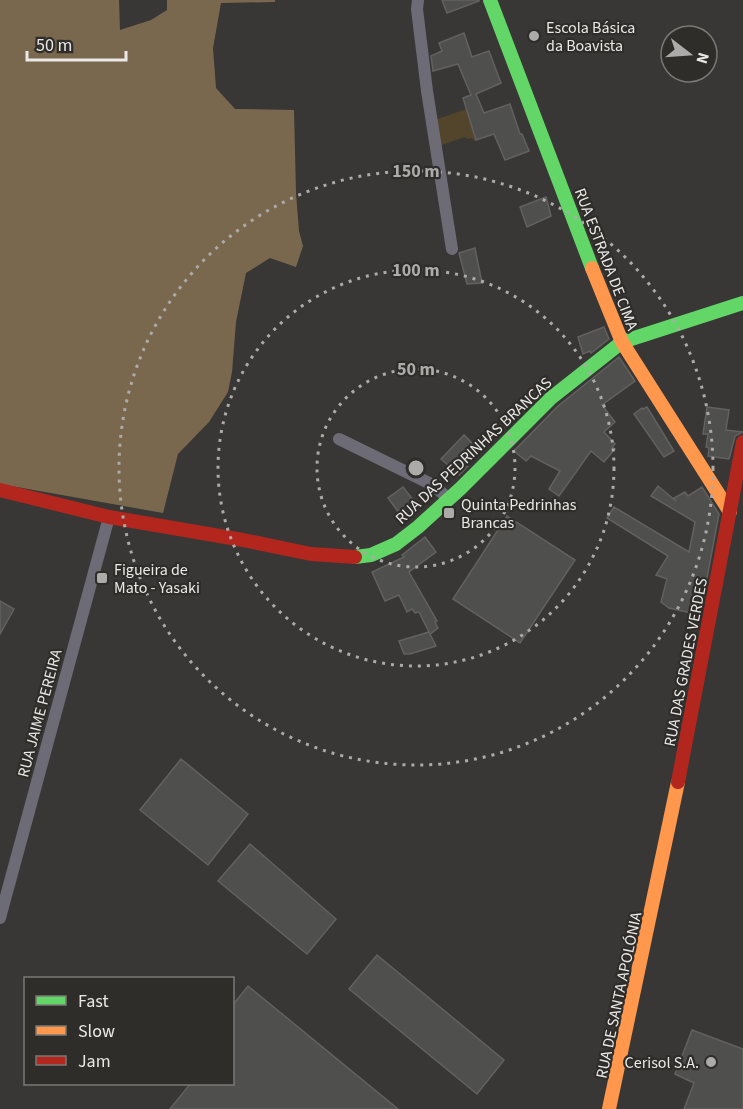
<svg xmlns="http://www.w3.org/2000/svg" width="743" height="1109" viewBox="0 0 743 1109" font-family="'Source Sans 3',sans-serif">
  <rect width="100%" height="100%" fill="#383735"/>
  <polygon fill="#53442c" points="466,109 476,140 474,141 472,138 467,139 465,137 439,146 435,120"/>
  <polygon fill="#7a684e" points="0,0 119,0 120,30 151,20 167,10 167,0 275,0 275,2 221,3 213,48 216,88 235,109 294,110 296,193 299,231 303,246 296,267 270,258 246,273 236,322 232,372 228,392 209,422 178,454 163,513 0,484"/>
  <g fill="#4f4f4e" stroke="#626160" stroke-width="1.5">
    <polygon points="442,0 479,0 479,1 447,13"/>
    <polygon points="464,33 472,57 489,51 501,83 476,94 484,113 510,104 520,134 522,134 529,151 505,160 494,134 476,140 463,98 471,95 458,64 433,71 431,56 442,51 439,43"/>
    <polygon points="546,197 551,216 527,227 520,207"/>
    <polygon points="475,248 482,283 467,284 459,253"/>
    <polygon points="604,327 609,339 591,353 590,351 583,354 578,337"/>
    <polygon points="619,357 635,381 602,405 615,422 604,432 615,444 612,447 615,449 604,462 591,451 559,496 549,489 560,471 531,456 526,461 514,451 558,406"/>
    <polygon points="647,407 674,451 664,457 634,414 642,408 643,409"/>
    <polygon points="707,407 729,410 726,430 743,432 735,436 729,459 708,456 709,448 706,447 708,434 703,434"/>
    <polygon points="464,435 478,449 464,463 468,466 459,475 441,459"/>
    <polygon points="658,486 676,501 674,498 685,492 688,496 702,487 719,514 700,615 669,608 661,602 667,579 656,575 668,556 607,518 614,507 689,552 695,522 651,496"/>
    <polygon points="403,487 417,505 402,517 388,498"/>
    <polygon points="507,516 575,560 520,643 453,599"/>
    <polygon points="425,537 436,552 409,572 437,621 435,622 438,628 430,634 419,612 415,613 412,609 407,612 399,595 385,601 372,572 404,557 402,555"/>
    <polygon points="0,601 14,609 0,634"/>
    <polygon points="429,632 436,646 410,654 404,654 399,641"/>
    <polygon points="181,759 248,814 208,865 140,810"/>
    <polygon points="250,844 336,919 307,954 218,881"/>
    <polygon points="377,955 504,1060 477,1094 349,989"/>
    <polygon points="248,986 398,1109 170,1109 191,1083 232,1083 232,1006"/>
    <polygon points="692,1030 743,1049 743,1109 684,1109 694,1083 675,1074"/>
  </g>
  <g fill="none" stroke-linecap="round" stroke-linejoin="round">
    <g stroke="#6d6c76" stroke-width="12">
      <polyline points="418,0 417,9 427,91 452,249"/>
      <polyline points="339,439 433,485 449,499"/>
      <polyline points="0,918 109,517"/>
    </g>
    <g stroke="#63d668" stroke-width="14">
      <polyline points="490,0 592,268"/>
      <polyline points="355,557 371,555 396,544 418,527 461,488 551,398 622,342 743,303"/>
    </g>
    <g stroke="#ff974d" stroke-width="14">
      <polyline points="592,268 622,342 730,512"/>
      <polyline points="609,1109 678,782"/>
    </g>
    <g stroke="#b3261e" stroke-width="14">
      <polyline points="0,490 109,517 243,540 311,554 355,557"/>
      <polyline points="678,782 743,442"/>
    </g>
  </g>
  <g fill="none" stroke="#acaba9" stroke-width="3" stroke-dasharray="3 6">
    <circle cx="416" cy="468" r="99"/>
    <circle cx="416" cy="468" r="198"/>
    <circle cx="416" cy="468" r="297"/>
  </g>
  <g fill="#acaba9" stroke="#2f2d2a" stroke-width="2">
    <circle cx="534" cy="36" r="6"/>
    <rect x="443" y="507" width="12" height="12" rx="3"/>
    <rect x="96" y="572" width="12" height="12" rx="3"/>
    <circle cx="711" cy="1062" r="6"/>
  </g>
  <g text-anchor="middle" stroke-width="4.5" stroke-linejoin="round" paint-order="stroke">
    <g font-size="16" fill="#eae9e7" stroke="#2f2d2a" text-anchor="start">
      <text x="546" y="33">Escola Básica<tspan x="546" dy="18">da Boavista</tspan></text>
      <text x="461" y="510">Quinta Pedrinhas<tspan x="461" dy="18">Brancas</tspan></text>
      <text x="114" y="575">Figueira de<tspan x="114" dy="18">Mato - Yasaki</tspan></text>
      <text x="699" y="1068" text-anchor="end">Cerisol S.A.</text>
    </g>
    <g font-size="16" fill="#eae9e7" stroke="#2f2d2a">
      <text transform="translate(607 259) rotate(69)" y="6">RUA ESTRADA DE CIMA</text>
      <text transform="translate(473 450) rotate(-43)" y="6">RUA DAS PEDRINHAS BRANCAS</text>
      <text transform="translate(685 662) rotate(-79)" y="6">RUA DAS GRADES VERDES</text>
      <text transform="translate(39 713) rotate(-75)" y="6">RUA JAIME PEREIRA</text>
      <text transform="translate(618 995) rotate(-78)" y="6">RUA DE SANTA APOLÓNIA</text>
    </g>
  </g>
  <circle cx="416" cy="468" r="9" fill="#acaba9" stroke="#2f2d2a" stroke-width="3"/>
  <g font-size="18" text-anchor="middle" font-weight="bold" fill="#acaba9" stroke="#2f2d2a" stroke-width="4.5" stroke-linejoin="round" paint-order="stroke">
    <text x="416" y="177">150 m</text>
    <text x="416" y="276">100 m</text>
    <text x="416" y="375">50 m</text>
  </g>
  <rect x="24" y="977" width="210" height="108" fill="#2f2d2a" stroke="#7a7876" stroke-width="1.5"/>
  <rect x="36" y="996" width="30" height="9" fill="#63d668" stroke="#7a7876" stroke-width="1.5"/>
  <text x="78" y="1007" font-size="18" fill="#eae9e7">Fast</text>
  <rect x="36" y="1026" width="30" height="9" fill="#ff974d" stroke="#7a7876" stroke-width="1.5"/>
  <text x="78" y="1037" font-size="18" fill="#eae9e7">Slow</text>
  <rect x="36" y="1056" width="30" height="9" fill="#b3261e" stroke="#7a7876" stroke-width="1.5"/>
  <text x="78" y="1067" font-size="18" fill="#eae9e7">Jam</text>
  <g transform="translate(689 54) rotate(107)"><circle r="28" fill="#2f2d2a" stroke="#7a7876" stroke-width="1.5"/>
  <path d="M0-4.5L10 22L0 15L-10 22Z" fill="#acaba9"/>
  <text y="-9" font-size="16" font-weight="bold" text-anchor="middle" fill="#eae9e7">N</text>
  </g>
  <path d="M27 51v9h99v-9" fill="none" stroke="#eae9e7" stroke-width="3"/>
  <text x="36" y="51" font-size="18" fill="#eae9e7" stroke="#2f2d2a" stroke-width="4.5" paint-order="stroke">50 m</text>
</svg>
